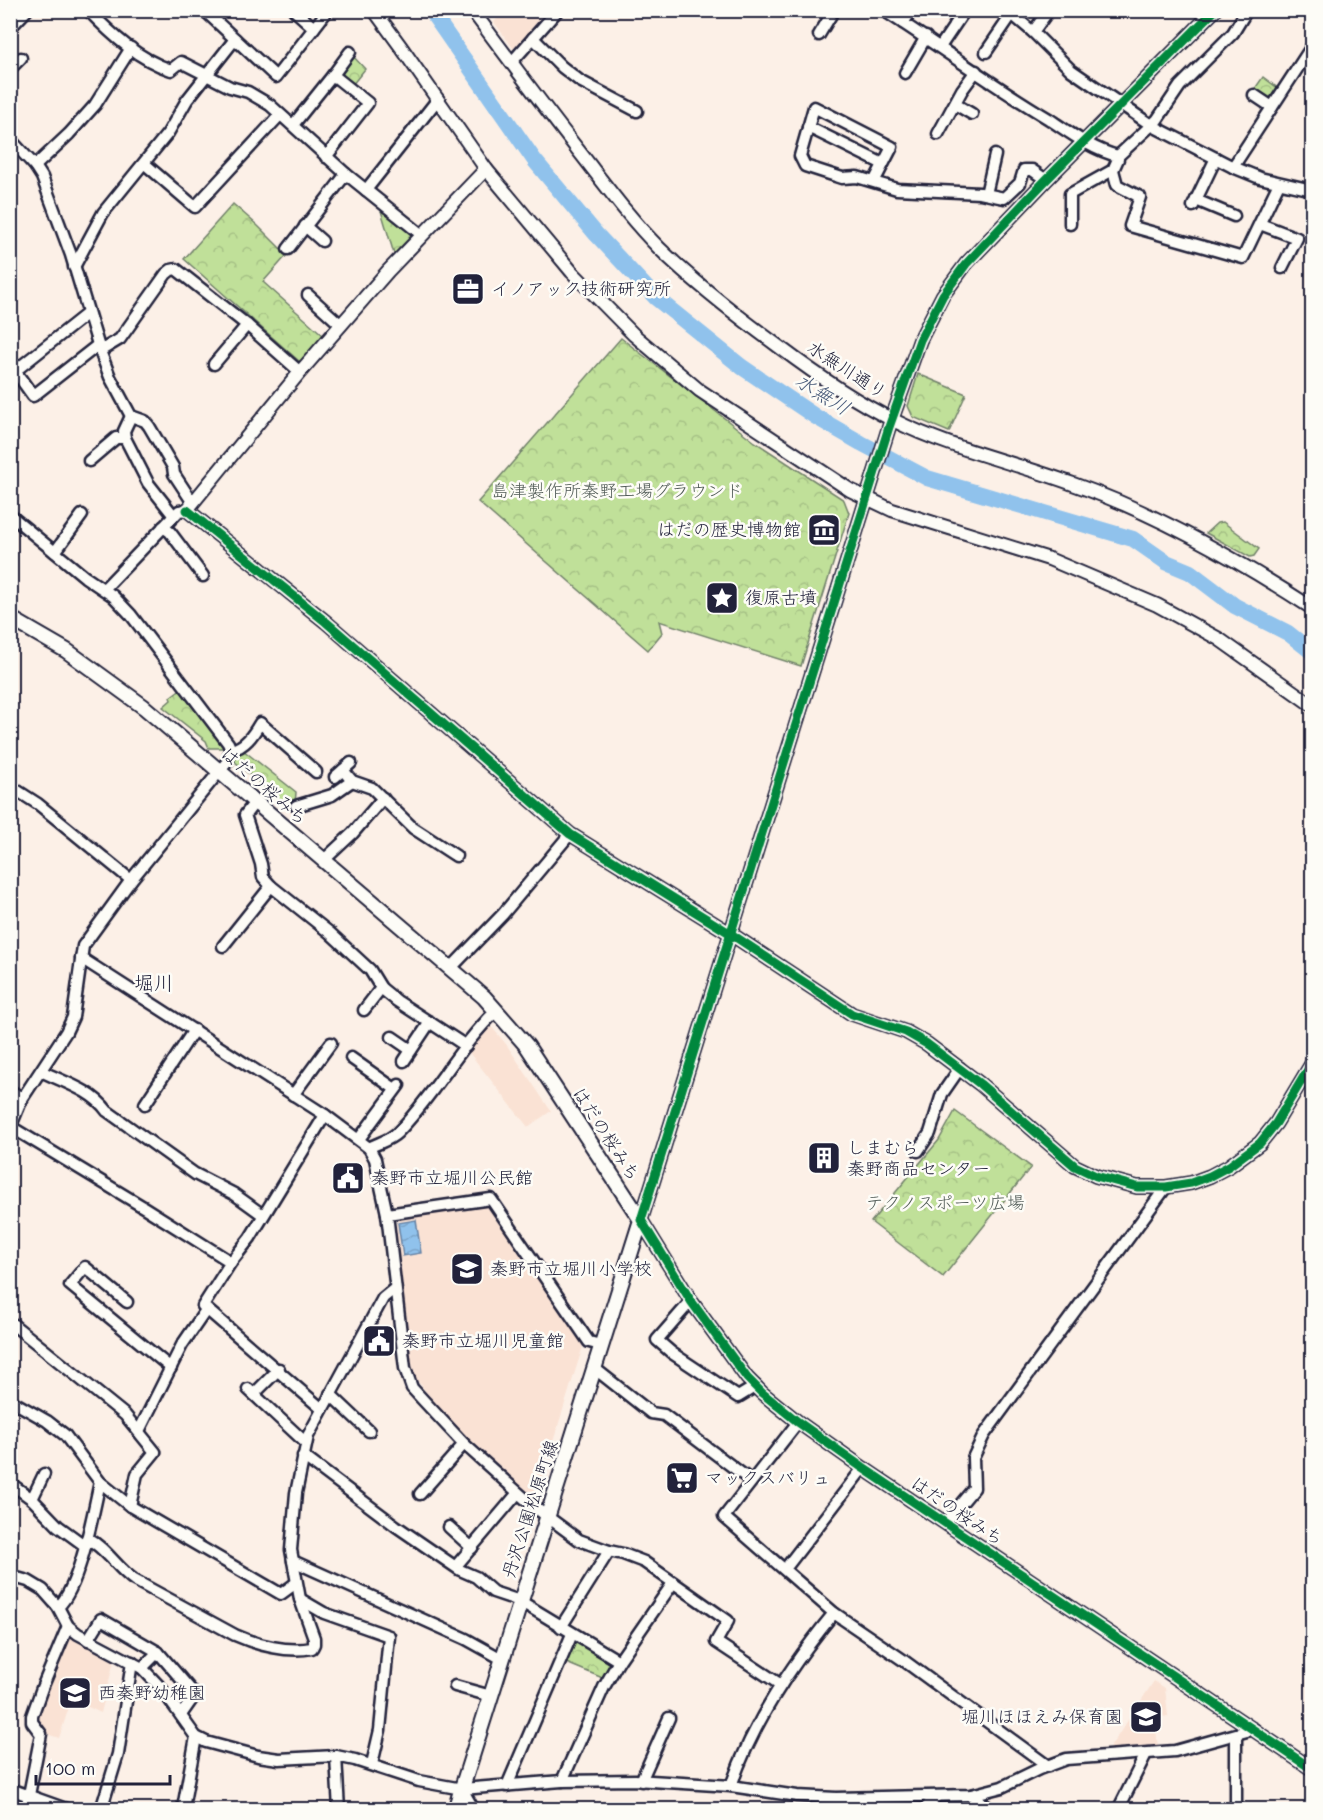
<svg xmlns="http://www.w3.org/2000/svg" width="1323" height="1820" viewBox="0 0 1323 1820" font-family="Mali,'Klee One',sans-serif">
  <defs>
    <pattern id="park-crowns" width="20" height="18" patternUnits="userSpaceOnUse" patternTransform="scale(1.5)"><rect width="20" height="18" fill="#c0e099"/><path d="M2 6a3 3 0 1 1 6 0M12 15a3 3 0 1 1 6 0" fill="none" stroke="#a5c085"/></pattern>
    <pattern id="water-waves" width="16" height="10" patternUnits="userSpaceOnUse" patternTransform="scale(1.5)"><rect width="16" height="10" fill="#90c2ec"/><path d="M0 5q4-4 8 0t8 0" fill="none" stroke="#7ca6cb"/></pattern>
  </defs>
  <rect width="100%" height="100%" fill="#fcf0e7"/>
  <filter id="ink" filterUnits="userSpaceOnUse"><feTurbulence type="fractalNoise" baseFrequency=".0167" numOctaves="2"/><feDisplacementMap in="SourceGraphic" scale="12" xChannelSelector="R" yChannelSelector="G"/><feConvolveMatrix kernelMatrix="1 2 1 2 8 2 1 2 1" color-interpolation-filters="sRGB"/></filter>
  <g filter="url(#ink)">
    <g fill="#fae2d4">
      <polygon points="548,10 549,16 516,52 494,22 505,11"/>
      <polygon points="489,1024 506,1044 551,1111 528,1127 467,1050"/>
      <polygon points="491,1205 584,1343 535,1499 444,1416 411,1372 395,1224 402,1218"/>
      <polygon points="71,1634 115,1657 101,1713 84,1705 71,1701 59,1738 44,1733 34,1722 66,1636"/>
      <polygon points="1154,1681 1165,1688 1168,1716 1155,1718 1158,1748 1107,1752"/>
    </g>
    <g fill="url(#park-crowns)" stroke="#71816a" stroke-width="1.5">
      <polygon points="352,55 365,69 352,85 339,76 339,71"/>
      <polygon points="1263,77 1279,89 1272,99 1269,100 1254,90"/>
      <polygon points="233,204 257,225 287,255 263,282 323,335 302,361 299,361 184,259"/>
      <polygon points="379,204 412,231 412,235 394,254"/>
      <polygon points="621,338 755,442 844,500 849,513 801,666 659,621 662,633 648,650 478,502"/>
      <polygon points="918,374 966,394 949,432 913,417 908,406"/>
      <polygon points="1223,522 1259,549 1254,556 1250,557 1206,533 1217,523"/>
      <polygon points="182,688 225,746 224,748 209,748 206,741 163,707 171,700 170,697"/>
      <polygon points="243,750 296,792 295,805 290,809 234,761 238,752"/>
      <polygon points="955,1111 1031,1167 943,1277 871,1222 939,1140"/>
      <polygon points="577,1640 613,1661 605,1679 564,1662 573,1641"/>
    </g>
    <polygon fill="url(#water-waves)" stroke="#6482a5" stroke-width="1.5" points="416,1220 421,1253 403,1256 398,1223"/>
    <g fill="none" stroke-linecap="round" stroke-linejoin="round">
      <polyline stroke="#90c2ec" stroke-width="16" points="430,10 535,161 596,234 656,298 742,367 816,417 861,443 927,478 1133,539 1166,562 1190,572 1235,606 1288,633 1312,652"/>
      <defs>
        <g id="minor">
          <path d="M88 10C112 35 138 59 171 70L181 62 230 87 248 92 270 105 346 174 422 235"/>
          <polyline points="204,10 276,77 328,10"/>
          <polyline points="294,10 314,28"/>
          <path d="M883 10C939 46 992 85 1049 119 1070 133 1093 150 1118 156"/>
          <polyline points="1007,10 1033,32 1071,70 1151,125 1233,167 1260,178 1312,190"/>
          <polyline points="1247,10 1233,33 1180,86 1157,120 1118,156 1118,159 1113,170 1117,185 1140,197 1130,226 1243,258 1279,183"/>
          <polyline points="903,23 912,10"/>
          <polyline points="10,28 27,10"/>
          <polyline points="1033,32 1049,10"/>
          <polyline points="819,35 834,10"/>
          <polyline points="533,38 562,67 580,81 637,111"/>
          <polyline points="940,47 965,10"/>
          <polyline points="986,52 1012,14"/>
          <polyline points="511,63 558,10"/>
          <polyline points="10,69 21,58"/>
          <polyline points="905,73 926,37"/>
          <polyline points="333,75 350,52"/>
          <polyline points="1254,95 1272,107"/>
          <polyline points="955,104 972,114"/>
          <polyline points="293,125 333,75 368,103 326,157"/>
          <polyline points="808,127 883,164"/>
          <polyline points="938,134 962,90 976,71"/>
          <polyline points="10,139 35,166 42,177 71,255 100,351 110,377 131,416 145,421 149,426 173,467 174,474 193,503"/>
          <polyline points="145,164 195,207 280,115"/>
          <polyline points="35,166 69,134 95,105 131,48"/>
          <polyline points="1233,167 1312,46"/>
          <polyline points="874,182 892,147 814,107 800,156 805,166 842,178 857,177 897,189 980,193 1004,198 1020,183 1024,170 1032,170 1046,180"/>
          <polyline points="366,190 438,99"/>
          <polyline points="986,194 995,155"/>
          <polyline points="1196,200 1234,216"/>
          <polyline points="1193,206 1216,158"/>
          <polyline points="1070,224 1070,194 1113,170"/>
          <polyline points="1260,224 1297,238 1282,268"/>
          <polyline points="305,226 322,241"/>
          <polyline points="288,249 346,174"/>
          <polyline points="74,267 103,213 168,133 187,100 235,39"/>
          <polyline points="308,295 341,325"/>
          <polyline points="88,313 15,371 33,396 98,345"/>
          <polyline points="100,351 120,339 166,274 171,270 176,269 247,325 300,372"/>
          <polyline points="214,364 247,325"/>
          <polyline points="131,416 124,431 125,438 148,483 174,516"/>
          <polyline points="89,461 116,438 125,438"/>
          <polyline points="10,515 85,577 113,596 131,615 228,743 231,750 227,762 131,880 83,946 73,1017 66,1032 22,1099 10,1128"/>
          <polyline points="163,527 170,532 203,576"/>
          <polyline points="55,552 82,515"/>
          <polyline points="104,589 174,516 179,511 187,510"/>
          <path d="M231 750C245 747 253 735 260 723L316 772"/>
          <polyline points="343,770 352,781 372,788 413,828 456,856"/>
          <polyline points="335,777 351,763"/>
          <polyline points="10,786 38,804 131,880"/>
          <polyline points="255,802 245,815 261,864 263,877 271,886 330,933 370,970 381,988 397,1001 466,1046"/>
          <polyline points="296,806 332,795 352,781"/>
          <polyline points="324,860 353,833 383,798"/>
          <polyline points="223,946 271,886"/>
          <polyline points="81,958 325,1115 369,1148 375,1159 387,1214 405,1368 412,1388 423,1400 464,1444 533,1506 579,1540 609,1551 623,1554 644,1562 728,1621 716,1642 781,1685"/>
          <polyline points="451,968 503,914 570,834"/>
          <polyline points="364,1010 381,988"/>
          <polyline points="392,1037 411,1050"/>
          <polyline points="351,1058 395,1089"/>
          <polyline points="404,1061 430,1022"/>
          <path d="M41 1071C63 1082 92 1090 107 1111L195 1174 234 1194 263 1215"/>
          <polyline points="10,1090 22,1099"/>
          <polyline points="293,1095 331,1043"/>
          <polyline points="145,1104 194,1030"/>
          <polyline points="11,1127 145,1208 231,1262"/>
          <polyline points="359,1139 399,1085"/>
          <path d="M369 1148C378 1143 390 1140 397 1133 434 1096 459 1046 497 1010"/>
          <polyline points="918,1151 930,1133 942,1094 960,1068"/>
          <polyline points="387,1214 491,1199 589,1342 601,1345"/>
          <polyline points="691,1301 657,1340 672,1353 738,1397 756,1386"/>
          <polyline points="127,1302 85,1267 70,1285 171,1368"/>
          <polyline points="10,1322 125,1415 155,1452 137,1474 130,1506"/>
          <polyline points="594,1368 651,1413 664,1415 750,1480"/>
          <polyline points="248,1389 306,1443"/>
          <polyline points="254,1394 279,1369"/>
          <polyline points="330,1394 369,1431"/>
          <polyline points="10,1400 47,1421 65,1435 100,1482 130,1506 281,1594 296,1583"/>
          <polyline points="322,1409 203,1306 231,1262 250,1238 325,1115"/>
          <polyline points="798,1422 724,1517 834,1613 903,1660 1048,1766"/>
          <polyline points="139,1431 182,1345 206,1310"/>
          <polyline points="303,1456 396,1526 460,1570 476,1577 493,1592 520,1601 619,1661"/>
          <polyline points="10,1483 32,1499 58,1526 84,1545"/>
          <polyline points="420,1494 464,1444"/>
          <polyline points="32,1499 44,1474"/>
          <polyline points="945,1523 974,1488 973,1458 984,1435 1166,1187"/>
          <polyline points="449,1527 472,1548"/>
          <path d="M87 1538C106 1548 117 1568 134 1580L235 1635C257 1645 288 1653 312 1648L314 1644V1638L300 1599 293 1561 291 1550 296 1493 308 1436 383 1298 394 1289"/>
          <polyline points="293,1561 466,1639 502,1659"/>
          <polyline points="456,1566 517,1494"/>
          <polyline points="785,1569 863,1468"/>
          <polyline points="10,1576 28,1581 43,1590 58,1607 68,1626 78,1634 142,1668 161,1688 196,1737 206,1742 258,1756 279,1759 336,1756 355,1760 419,1781 462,1789 562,1781 635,1780 731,1786 797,1796 836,1798 971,1795 1002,1787 1039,1769 1066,1759 1175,1751 1254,1729"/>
          <polyline points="300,1599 324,1613 389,1636 380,1730 372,1764"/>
          <path d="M58 1607C80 1587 93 1513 100 1482"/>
          <polyline points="561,1627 609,1551"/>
          <polyline points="88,1640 101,1619 158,1652 195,1695 181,1715"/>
          <polyline points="142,1668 158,1652"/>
          <polyline points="455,1686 491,1696"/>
          <polyline points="1236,1735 1236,1810"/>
          <polyline points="336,1756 339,1810"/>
          <polyline points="562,1781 604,1687 619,1661 673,1583"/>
          <polyline points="641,1781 669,1718"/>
          <polyline points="507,1786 572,1634"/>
          <path d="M731 1786C753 1722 791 1665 834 1613"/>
          <polyline points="10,1789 69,1810"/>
          <polyline points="462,1789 474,1810"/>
          <polyline points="971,1795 992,1810"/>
          <polyline points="26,1810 41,1734 32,1722 32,1716 42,1688 68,1626"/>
          <polyline points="101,1810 118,1754 132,1662"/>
          <polyline points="191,1810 183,1808 196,1737"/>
          <polyline points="924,1810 936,1797"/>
          <polyline points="1118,1810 1146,1754"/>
        </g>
        <g id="tertiary">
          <polyline points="374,10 401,47 486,169 572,272 634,335 699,390 850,490 892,510 1049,559 1157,605 1219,639 1312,705"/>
          <path d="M472 10C507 57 542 104 578 150 604 183 629 218 659 248 696 284 736 315 778 346 814 373 852 400 893 420 951 449 1013 462 1073 484 1158 514 1237 559 1312 608"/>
          <polyline points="1215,10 1046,180 966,264 943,295 920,340 889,427 641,1220 691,1301 747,1378 762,1393 798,1422 863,1468 1312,1769"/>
          <polyline points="486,169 388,271 300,372 187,510 326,622 570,834 731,934 852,1014 906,1032 927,1044 980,1084 1075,1166 1096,1176 1137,1187 1166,1187 1191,1183 1210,1176 1229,1166 1260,1143 1276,1123 1312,1063"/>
        </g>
        <polyline id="secondary" points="10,618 67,651 144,707 484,997 527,1046 641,1220 455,1810"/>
      </defs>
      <use href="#minor" stroke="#22223b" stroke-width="15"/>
      <use href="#tertiary" stroke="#22223b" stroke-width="16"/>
      <use href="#secondary" stroke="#22223b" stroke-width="18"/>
      <use href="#minor" stroke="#fdfcf7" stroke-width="10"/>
      <use href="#tertiary" stroke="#fdfcf7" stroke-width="12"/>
      <use href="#secondary" stroke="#fdfcf7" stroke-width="14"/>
      <defs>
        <g id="cycleway">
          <polyline points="1215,10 1046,180 966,264 943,295 920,340 889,427 641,1220 691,1301 747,1378 762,1393 798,1422 863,1468 1312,1769"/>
          <polyline points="187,510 326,622 570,834 731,934 852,1014 906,1032 927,1044 980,1084 1075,1166 1096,1176 1137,1187 1166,1187 1191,1183 1210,1176 1229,1166 1260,1143 1276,1123 1312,1063"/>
        </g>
      </defs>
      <use href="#cycleway" stroke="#fdfcf7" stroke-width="13"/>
      <use href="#cycleway" stroke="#00873e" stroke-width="9"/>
    </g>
  </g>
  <defs>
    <symbol id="office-square" viewBox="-11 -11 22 22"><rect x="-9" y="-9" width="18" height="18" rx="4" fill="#22223b" stroke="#fdfcf7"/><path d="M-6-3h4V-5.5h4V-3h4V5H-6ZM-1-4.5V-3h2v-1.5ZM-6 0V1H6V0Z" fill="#fff"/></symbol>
    <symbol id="museum-square" viewBox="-11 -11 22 22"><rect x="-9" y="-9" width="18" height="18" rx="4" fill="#22223b" stroke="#fdfcf7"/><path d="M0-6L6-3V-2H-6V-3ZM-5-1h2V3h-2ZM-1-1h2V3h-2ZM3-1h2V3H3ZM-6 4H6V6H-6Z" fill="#fff"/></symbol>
    <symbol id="sight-square" viewBox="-11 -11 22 22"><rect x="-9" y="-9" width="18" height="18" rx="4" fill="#22223b" stroke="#fdfcf7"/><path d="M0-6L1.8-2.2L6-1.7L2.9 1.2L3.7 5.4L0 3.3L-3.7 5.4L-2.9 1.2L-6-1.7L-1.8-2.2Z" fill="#fff"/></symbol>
    <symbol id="building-square" viewBox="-11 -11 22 22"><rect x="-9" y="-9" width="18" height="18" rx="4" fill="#22223b" stroke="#fdfcf7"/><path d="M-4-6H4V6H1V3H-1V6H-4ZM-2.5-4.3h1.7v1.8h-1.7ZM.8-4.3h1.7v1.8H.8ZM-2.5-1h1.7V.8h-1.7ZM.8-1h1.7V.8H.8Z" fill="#fff"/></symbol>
    <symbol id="civic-square" viewBox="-11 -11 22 22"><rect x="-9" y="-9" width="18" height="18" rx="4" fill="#22223b" stroke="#fdfcf7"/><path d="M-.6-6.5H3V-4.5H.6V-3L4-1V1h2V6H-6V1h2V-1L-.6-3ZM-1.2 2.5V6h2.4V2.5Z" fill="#fff"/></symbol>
    <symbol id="school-square" viewBox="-11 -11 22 22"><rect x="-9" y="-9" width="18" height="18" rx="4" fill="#22223b" stroke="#fdfcf7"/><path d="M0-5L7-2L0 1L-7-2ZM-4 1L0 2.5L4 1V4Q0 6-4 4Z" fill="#fff"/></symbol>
    <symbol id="supermarket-square" viewBox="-11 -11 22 22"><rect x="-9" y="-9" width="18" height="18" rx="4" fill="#22223b" stroke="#fdfcf7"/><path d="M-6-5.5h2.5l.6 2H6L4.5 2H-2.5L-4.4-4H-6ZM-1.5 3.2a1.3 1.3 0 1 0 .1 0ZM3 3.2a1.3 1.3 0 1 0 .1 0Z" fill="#fff"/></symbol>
  </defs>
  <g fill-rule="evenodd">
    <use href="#office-square" x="449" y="270" width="38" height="38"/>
    <use href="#museum-square" x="805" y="511" width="38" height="38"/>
    <use href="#sight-square" x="703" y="579" width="38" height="38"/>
    <use href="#building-square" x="805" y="1139" width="38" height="38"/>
    <use href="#civic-square" x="329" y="1159" width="38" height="38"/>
    <use href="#school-square" x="448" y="1250" width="38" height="38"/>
    <use href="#civic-square" x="360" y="1322" width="38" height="38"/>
    <use href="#supermarket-square" x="663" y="1459" width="38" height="38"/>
    <use href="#school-square" x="56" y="1674" width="38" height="38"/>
    <use href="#school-square" x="1127" y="1698" width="38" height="38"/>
  </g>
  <g text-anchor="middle" stroke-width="5" stroke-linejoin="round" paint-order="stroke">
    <g font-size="18" fill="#22223b" stroke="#fdfcf7" text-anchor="start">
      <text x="491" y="295">イノアック技術研究所</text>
      <text x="801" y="536" text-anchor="end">はだの歴史博物館</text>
      <text x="745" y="604">復原古墳</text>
      <text x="847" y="1154">しまむら<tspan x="847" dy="21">秦野商品センター</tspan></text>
      <text x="371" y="1184">秦野市立堀川公民館</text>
      <text x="490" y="1275">秦野市立堀川小学校</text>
      <text x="402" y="1347">秦野市立堀川児童館</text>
      <text x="705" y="1484">マックスバリュ</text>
      <text x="98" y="1699">西秦野幼稚園</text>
      <text x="1123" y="1723" text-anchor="end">堀川ほほえみ保育園</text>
    </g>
    <g font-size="18" fill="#22223b" stroke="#fdfcf7">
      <text transform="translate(847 370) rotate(33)" y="6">水無川通り</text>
      <text transform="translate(264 786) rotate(41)" y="6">はだの桜みち</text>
      <text transform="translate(606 1134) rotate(57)" y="6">はだの桜みち</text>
      <text transform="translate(530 1509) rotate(-72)" y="6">丹沢公園松原町線</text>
      <text transform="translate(957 1511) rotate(34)" y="6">はだの桜みち</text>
    </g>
    <g font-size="18" fill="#515b57" stroke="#fdfcf7">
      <text x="617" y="497">島津製作所秦野工場グラウンド</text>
      <text x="945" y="1209">テクノスポーツ広場</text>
    </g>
    <g font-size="20" font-style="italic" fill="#485a79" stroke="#fdfcf7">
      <text transform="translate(823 394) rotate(32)" y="7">水無川</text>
    </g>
    <g font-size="20" fill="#22223b" stroke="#fdfcf7">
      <text x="154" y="990">堀川</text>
    </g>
  </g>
  <rect width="1323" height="1820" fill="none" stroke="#fdfcf7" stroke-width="36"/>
  <rect x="18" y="18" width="1287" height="1784" fill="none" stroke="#22223b" stroke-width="2" filter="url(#ink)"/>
  <path d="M36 1775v9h134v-9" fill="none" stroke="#22223b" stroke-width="3"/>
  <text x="45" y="1775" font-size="18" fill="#22223b" stroke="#fdfcf7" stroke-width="4.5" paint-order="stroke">100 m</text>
</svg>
